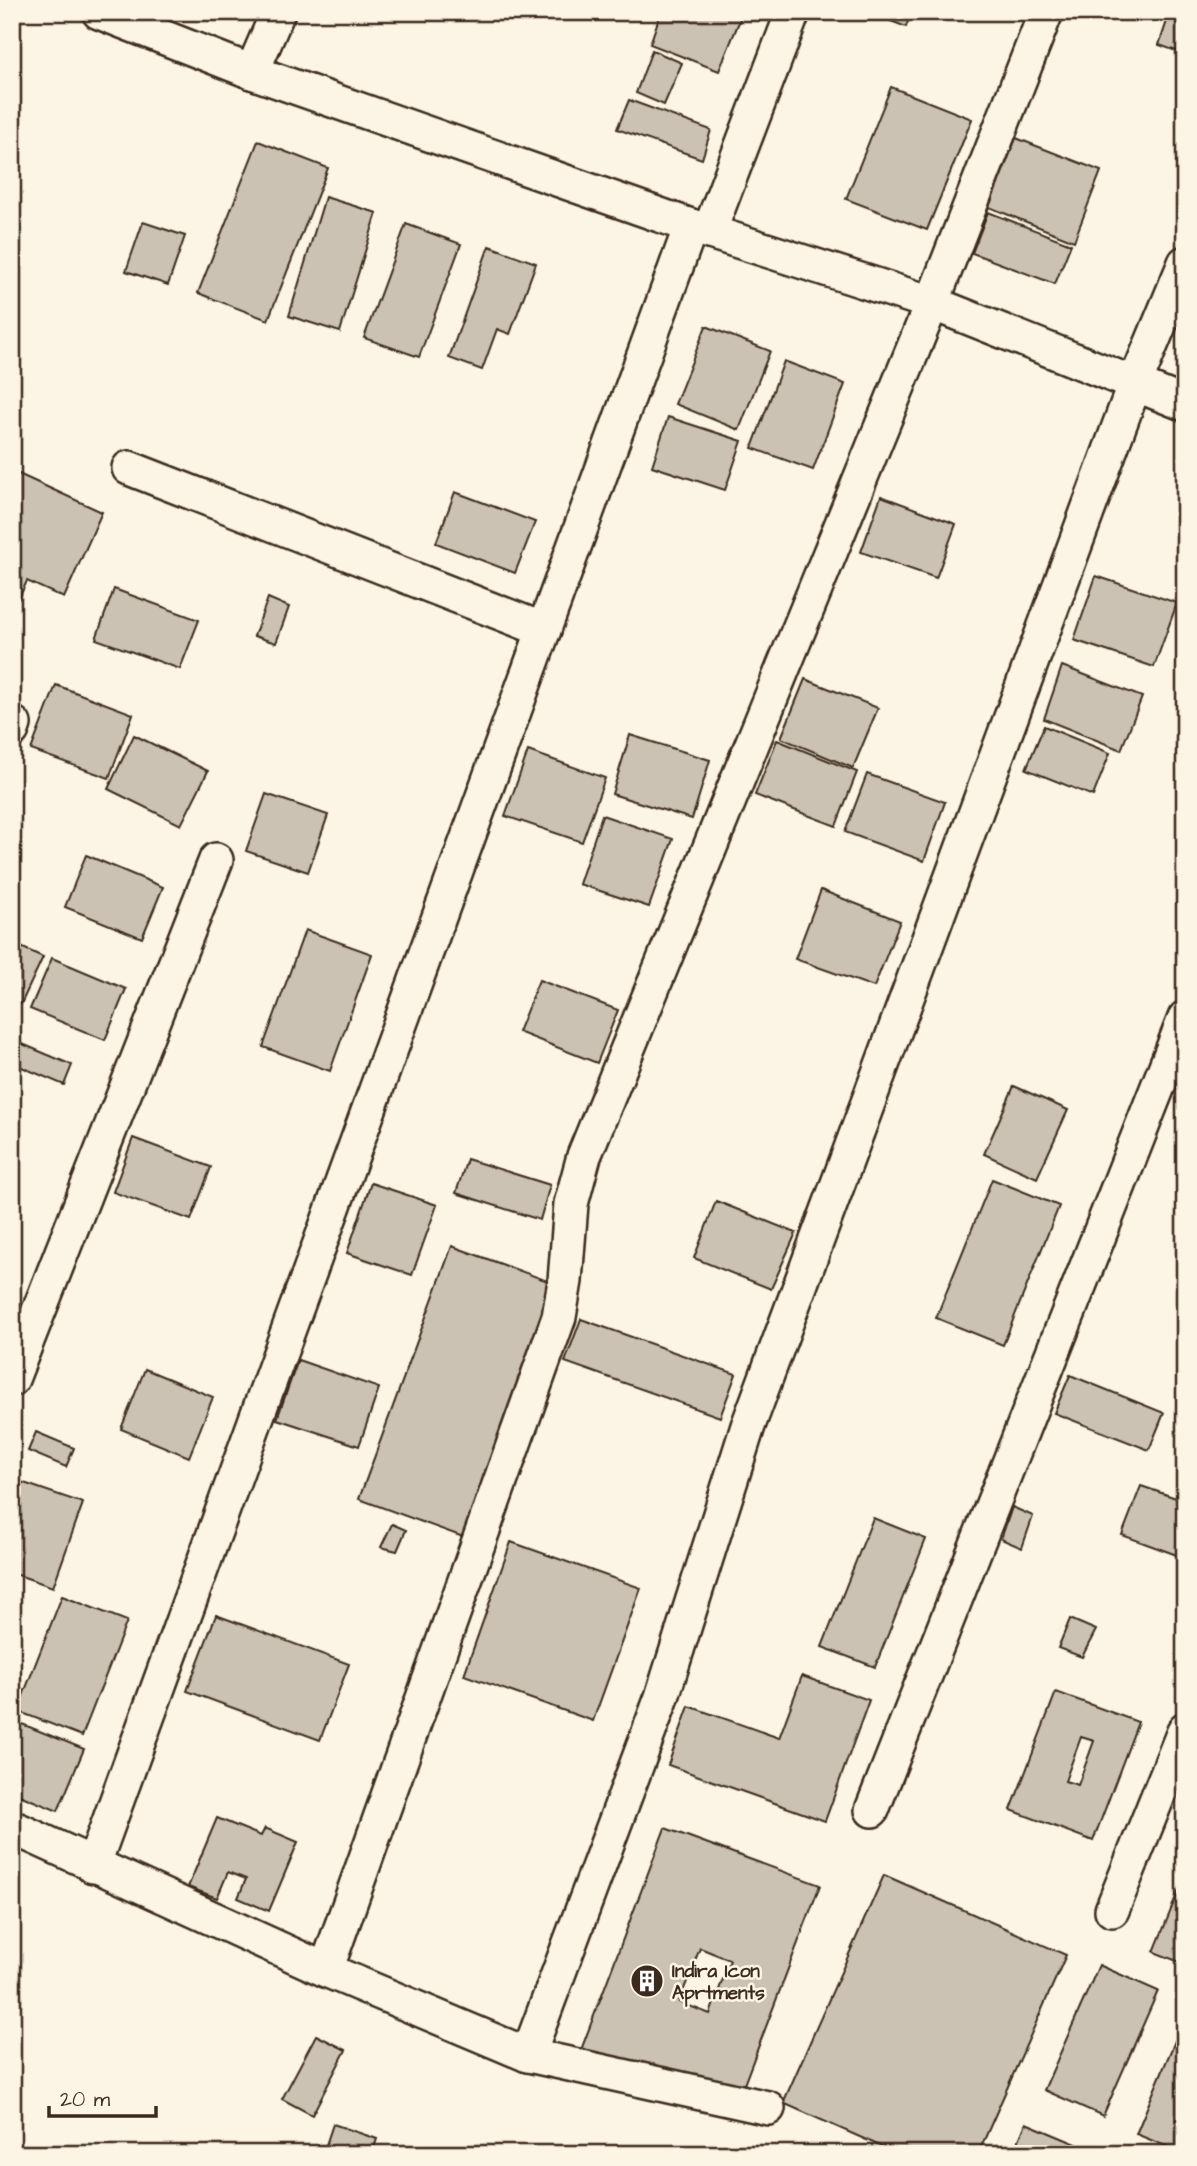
<svg xmlns="http://www.w3.org/2000/svg" width="1197" height="2166" viewBox="0 0 1197 2166" font-family="'Architects Daughter',sans-serif">
  <rect width="100%" height="100%" fill="#fcf5e5"/>
  <filter id="ink" filterUnits="userSpaceOnUse"><feTurbulence type="fractalNoise" baseFrequency=".0143" numOctaves="2"/><feDisplacementMap in="SourceGraphic" scale="14" xChannelSelector="R" yChannelSelector="G"/><feConvolveMatrix kernelMatrix="1 2 1 2 8 2 1 2 1" color-interpolation-filters="sRGB"/></filter>
  <g filter="url(#ink)">
    <g fill="#ccc2b3" stroke="#3b2a1e" stroke-width="2" fill-rule="evenodd">
      <polygon points="661,12 743,12 719,71 650,44"/>
      <polygon points="868,12 911,12 906,27"/>
      <polygon points="1170,12 1185,12 1185,54 1159,45"/>
      <polygon points="652,50 682,63 664,105 636,93"/>
      <polygon points="891,87 972,119 927,230 846,199"/>
      <polygon points="629,100 711,130 702,159 617,129"/>
      <polygon points="1016,138 1101,171 1074,241 989,207"/>
      <polygon points="258,141 328,168 268,320 198,293"/>
      <polygon points="325,197 377,213 340,332 289,316"/>
      <polygon points="988,212 1071,244 1055,284 972,253"/>
      <polygon points="143,222 185,236 168,285 126,271"/>
      <polygon points="406,224 461,244 419,357 364,338"/>
      <polygon points="489,246 536,263 510,334 497,329 482,370 449,358"/>
      <polygon points="706,326 770,351 739,430 675,404"/>
      <polygon points="784,361 845,384 813,470 752,448"/>
      <polygon points="668,417 742,441 725,490 652,466"/>
      <polygon points="12,471 102,512 64,598 27,581 12,613"/>
      <polygon points="455,492 535,522 515,573 436,543"/>
      <polygon points="881,496 956,524 936,578 861,552"/>
      <polygon points="1096,576 1177,603 1154,667 1074,640"/>
      <polygon points="114,589 199,620 180,669 96,639"/>
      <polygon points="268,598 289,607 276,643 254,636"/>
      <polygon points="1062,666 1142,697 1121,750 1044,719"/>
      <polygon points="805,679 878,708 853,768 781,738"/>
      <polygon points="56,685 133,714 109,778 31,750"/>
      <polygon points="1044,726 1110,753 1093,796 1026,769"/>
      <polygon points="134,735 208,771 181,825 108,789"/>
      <polygon points="630,735 710,760 692,819 612,794"/>
      <polygon points="777,740 857,772 836,826 755,795"/>
      <polygon points="528,751 605,778 582,842 505,816"/>
      <polygon points="867,774 945,802 924,861 845,832"/>
      <polygon points="266,794 328,815 308,872 246,851"/>
      <polygon points="602,815 673,839 649,907 579,884"/>
      <polygon points="86,855 163,887 142,938 65,907"/>
      <polygon points="821,890 900,921 874,987 795,959"/>
      <polygon points="305,930 372,954 330,1071 263,1047"/>
      <polygon points="12,943 43,957 21,1004 12,1000"/>
      <polygon points="52,958 126,989 105,1040 30,1009"/>
      <polygon points="539,980 618,1010 597,1063 518,1032"/>
      <polygon points="20,1043 72,1065 64,1085 12,1063"/>
      <polygon points="1014,1086 1068,1110 1037,1178 984,1154"/>
      <polygon points="133,1138 211,1167 191,1220 113,1192"/>
      <polygon points="467,1159 550,1185 540,1220 456,1193"/>
      <polygon points="992,1179 1059,1206 1003,1345 936,1318"/>
      <polygon points="371,1183 437,1205 412,1275 347,1253"/>
      <polygon points="716,1201 796,1233 771,1289 694,1258"/>
      <polygon points="452,1246 556,1284 463,1537 359,1499"/>
      <polygon points="581,1319 736,1374 720,1417 565,1362"/>
      <polygon points="298,1360 379,1388 359,1446 277,1419"/>
      <polygon points="145,1369 213,1397 189,1457 121,1429"/>
      <polygon points="1070,1375 1164,1413 1149,1450 1054,1413"/>
      <polygon points="36,1432 74,1448 66,1467 28,1451"/>
      <polygon points="12,1479 83,1503 53,1587 12,1573"/>
      <polygon points="1141,1486 1185,1501 1185,1558 1122,1535"/>
      <polygon points="1012,1507 1033,1516 1022,1548 1001,1539"/>
      <polygon points="873,1518 926,1539 875,1667 822,1647"/>
      <polygon points="392,1524 406,1530 397,1551 381,1547"/>
      <polygon points="511,1542 641,1588 593,1721 464,1675"/>
      <polygon points="62,1596 127,1621 82,1736 17,1711"/>
      <polygon points="216,1615 349,1664 320,1740 187,1691"/>
      <polygon points="1070,1619 1096,1630 1082,1657 1058,1648"/>
      <polygon points="802,1676 869,1700 825,1821 668,1765 689,1706 779,1738"/>
      <path d="M1056 1692 1138 1722 1093 1841 1011 1810ZM1081 1737 1094 1741 1078 1785 1065 1781Z"/>
      <polygon points="12,1720 84,1749 58,1811 12,1792"/>
      <polygon points="217,1818 261,1836 265,1828 298,1842 269,1911 238,1898 246,1879 228,1872 217,1898 188,1887"/>
      <path d="M665 1828 820 1885 732 2116 578 2058ZM700 1948 730 1960 710 2014 679 2002Z"/>
      <polygon points="884,1875 1066,1955 978,2154 898,2154 783,2103"/>
      <polygon points="1185,1875 1185,1964 1154,1952"/>
      <polygon points="1099,1965 1158,1991 1103,2116 1044,2090"/>
      <polygon points="1185,2017 1185,2154 1136,2134"/>
      <polygon points="316,2035 346,2050 312,2115 282,2099"/>
      <polygon points="1026,2123 1100,2154 1013,2154"/>
      <polygon points="333,2124 377,2139 372,2154 323,2154"/>
    </g>
    <g fill="none" stroke-linecap="round" stroke-linejoin="round">
      <defs>
        <g id="street">
          <polyline points="99,12 252,72 691,226 932,303 1185,404"/>
          <polyline points="252,72 278,12"/>
          <polyline points="709,232 793,12"/>
          <polyline points="129,468 544,630"/>
          <polyline points="12,730 14,724"/>
          <polyline points="12,1379 216,860"/>
          <polyline points="872,1810 1185,1018"/>
          <polyline points="12,1827 326,1970 528,2055 768,2108"/>
          <polyline points="93,1866 691,226"/>
          <polyline points="1112,1910 1185,1729"/>
          <polyline points="326,1970 559,1317 565,1281 571,1204 584,1156 932,303 1046,12"/>
          <polyline points="528,2055 662,1697 748,1426 1134,386 1185,263"/>
        </g>
      </defs>
      <use href="#street" stroke="#3b2a1e" stroke-width="38"/>
      <use href="#street" stroke="#fcf5e5" stroke-width="33"/>
    </g>
  </g>
  <defs>
    <symbol id="building-disc" viewBox="-11 -11 22 22"><circle r="9.5" fill="#3b2a1e" stroke="#fcf5e5"/><path d="M-4-6H4V6H1V3H-1V6H-4ZM-2.5-4.3h1.7v1.8h-1.7ZM.8-4.3h1.7v1.8H.8ZM-2.5-1h1.7V.8h-1.7ZM.8-1h1.7V.8H.8Z" fill="#fff"/></symbol>
  </defs>
  <g fill-rule="evenodd">
    <use href="#building-disc" x="628" y="1962" width="38" height="38"/>
  </g>
  <g text-anchor="middle" stroke-width="5" stroke-linejoin="round" paint-order="stroke">
    <g font-size="19" font-weight="bold" fill="#3b2a1e" stroke="#fcf5e5" text-anchor="start">
      <text x="672" y="1977">Indira Icon<tspan x="672" dy="22">Aprtments</tspan></text>
    </g>
  </g>
  <rect width="1197" height="2166" fill="none" stroke="#fcf5e5" stroke-width="42"/>
  <rect x="21" y="21" width="1155" height="2124" fill="none" stroke="#3b2a1e" stroke-width="2.5" filter="url(#ink)"/>
  <path d="M49 2106v10h107v-10" fill="none" stroke="#3b2a1e" stroke-width="3.5"/>
  <text x="60" y="2106" font-size="21" fill="#3b2a1e" stroke="#fcf5e5" stroke-width="5" paint-order="stroke">20 m</text>
</svg>
